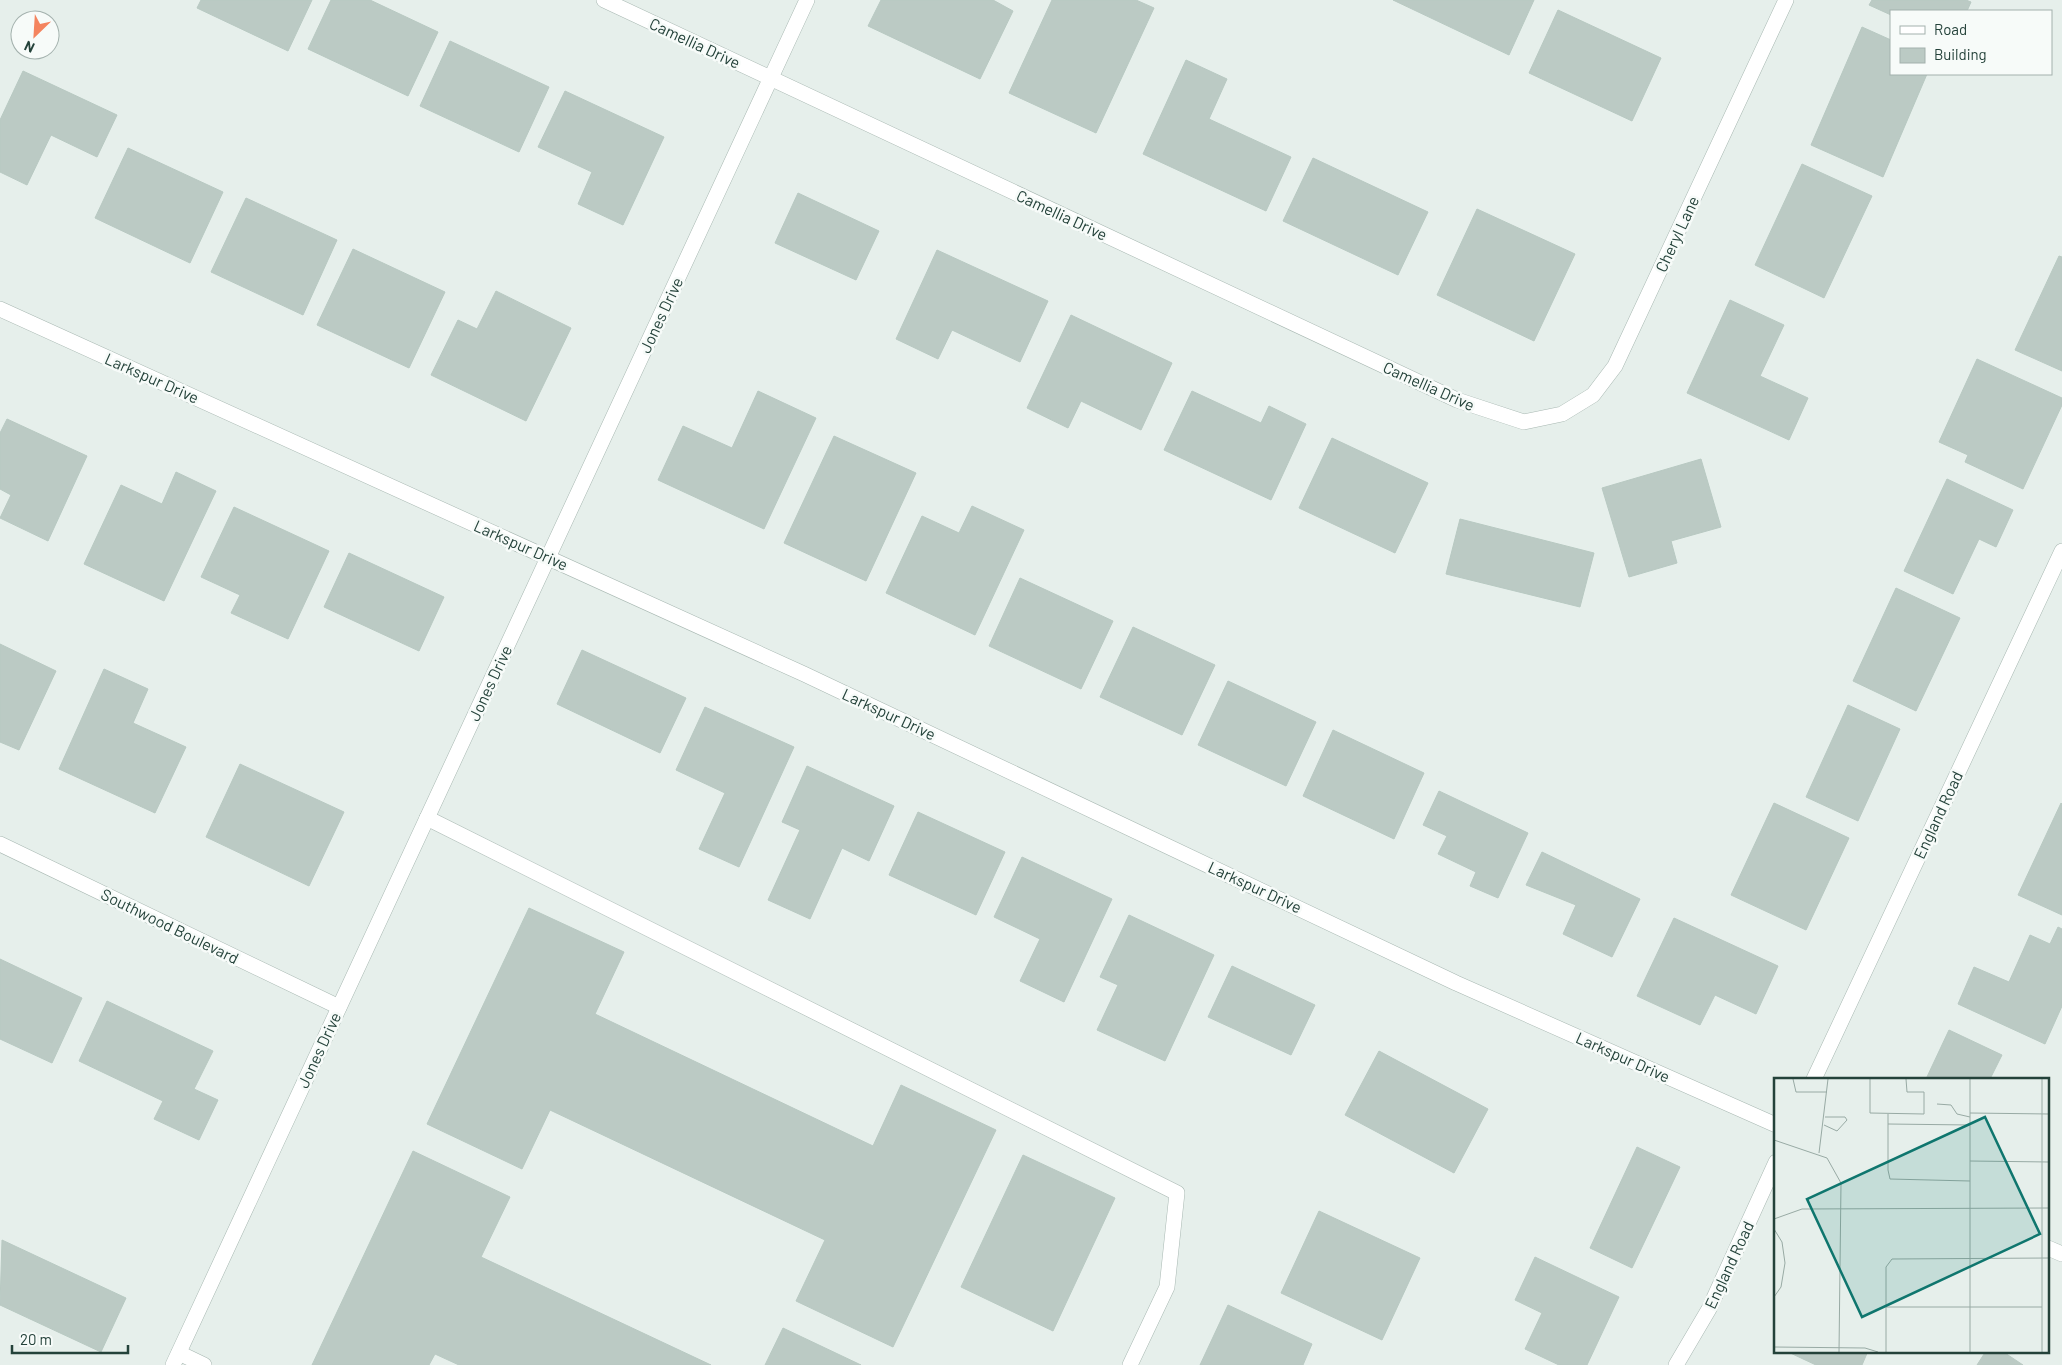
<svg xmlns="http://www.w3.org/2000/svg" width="2062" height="1365" viewBox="0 0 2062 1365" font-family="Barlow,sans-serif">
  <rect width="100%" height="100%" fill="#e6efeb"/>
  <g fill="#bbcac4" stroke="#b8c9c2">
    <polygon points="201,0 312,0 288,51 197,8"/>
    <polygon points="331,0 370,0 438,32 408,96 308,49"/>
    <polygon points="881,0 993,0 1013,11 980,79 868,26"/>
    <polygon points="1052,0 1136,0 1154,8 1096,133 1009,93"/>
    <polygon points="1393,0 1534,0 1509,55"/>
    <polygon points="1872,0 1966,0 1971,2 1967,11 1891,11 1891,15 1869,5"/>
    <polygon points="1558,10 1661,58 1632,121 1529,73"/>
    <polygon points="1862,27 1891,40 1891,74 1927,74 1883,177 1811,145"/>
    <polygon points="450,41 549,87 519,152 420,106"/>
    <polygon points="1186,60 1227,79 1209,119 1291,157 1266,211 1143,154"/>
    <polygon points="23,71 117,115 97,157 51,135 27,185 0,172 0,120"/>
    <polygon points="565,91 664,137 623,225 578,204 592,172 538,147"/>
    <polygon points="128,148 223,192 190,263 95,218"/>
    <polygon points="1313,158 1428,212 1398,275 1283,221"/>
    <polygon points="1802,164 1872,196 1824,298 1755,265"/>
    <polygon points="798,193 879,231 856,280 775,243"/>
    <polygon points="246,198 337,240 303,315 211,272"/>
    <polygon points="1477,209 1575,254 1534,341 1437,295"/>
    <polygon points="353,249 445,292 409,368 317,325"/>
    <polygon points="937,250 1048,301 1020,362 952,330 938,359 896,339"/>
    <polygon points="2059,256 2062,257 2062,371 2015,350"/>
    <polygon points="496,291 571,328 526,421 431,375 458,320 477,329"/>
    <polygon points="1730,300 1784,325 1760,376 1808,398 1789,440 1687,393"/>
    <polygon points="1071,315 1172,363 1141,430 1081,401 1068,428 1027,408"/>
    <polygon points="1977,359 2062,398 2062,405 2023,489 1965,462 1968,455 1939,442"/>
    <polygon points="758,391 816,418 764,529 658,480 683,426 732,448"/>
    <polygon points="1192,391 1261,423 1269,406 1306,424 1271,500 1164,450"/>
    <polygon points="7,419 87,456 48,541 0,518 11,495 0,489 0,433"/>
    <polygon points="834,436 916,473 866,581 784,543"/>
    <polygon points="1332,438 1428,483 1395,553 1299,508"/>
    <polygon points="1701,459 1721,527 1671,541 1677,563 1629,577 1602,488"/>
    <polygon points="176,472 216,491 164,601 84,564 121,485 162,504"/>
    <polygon points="1947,479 2013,510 1996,547 1979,539 1953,594 1904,571"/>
    <polygon points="972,506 1024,530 975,635 886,593 922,516 959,533"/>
    <polygon points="234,507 329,551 288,639 231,613 240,595 201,577"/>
    <polygon points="1460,519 1594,553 1580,607 1446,574"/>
    <polygon points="349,553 444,597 419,651 324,607"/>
    <polygon points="1020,578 1113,621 1081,689 989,646"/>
    <polygon points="1896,588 1960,618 1916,711 1853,681"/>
    <polygon points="1133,627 1215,665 1182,735 1100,697"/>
    <polygon points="0,644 56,671 19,750 0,742"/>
    <polygon points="582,650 686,698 660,753 557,704"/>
    <polygon points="104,669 148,689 133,723 186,747 155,813 59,769"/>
    <polygon points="1228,681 1316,722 1286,786 1198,745"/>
    <polygon points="1848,705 1900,729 1858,821 1806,797"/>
    <polygon points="705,707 794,747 739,867 699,849 725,793 676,770"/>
    <polygon points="1333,730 1424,773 1394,839 1303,796"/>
    <polygon points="240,764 344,812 309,886 206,837"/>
    <polygon points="807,766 894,806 869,861 842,848 810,919 768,900 800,830 782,822"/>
    <polygon points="1439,791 1528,833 1498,898 1470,886 1476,872 1438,854 1447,836 1423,825"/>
    <polygon points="1774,803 1849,838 1806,930 1731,895"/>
    <polygon points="2061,803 2062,804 2062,915 2018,895"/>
    <polygon points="918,812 1005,852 976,915 889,875"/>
    <polygon points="1542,852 1640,899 1612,957 1563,934 1576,905 1526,885"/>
    <polygon points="1022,857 1112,899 1064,1002 1020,981 1040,939 994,917"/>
    <polygon points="529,908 624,952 595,1014 873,1146 901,1085 996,1130 893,1347 796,1301 825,1240 550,1110 522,1169 427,1124"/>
    <polygon points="1129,915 1214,955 1165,1061 1097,1030 1118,985 1100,977"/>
    <polygon points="1674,918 1778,966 1756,1014 1715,995 1700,1025 1637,996"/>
    <polygon points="2058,927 2062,929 2062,1006 2045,1044 1958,1004 1974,967 2009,982 2030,935 2050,944"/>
    <polygon points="0,959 82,998 52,1063 0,1039"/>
    <polygon points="1232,966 1315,1005 1291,1055 1208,1017"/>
    <polygon points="107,1001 213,1051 194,1089 218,1100 199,1140 154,1119 163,1101 79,1061"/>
    <polygon points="1949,1030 2002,1055 1990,1079 1926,1079"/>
    <polygon points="1379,1051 1488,1109 1454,1173 1345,1115"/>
    <polygon points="1637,1147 1680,1167 1632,1268 1590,1248"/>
    <polygon points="413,1151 510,1197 481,1257 711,1365 459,1365 435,1354 429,1365 312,1365"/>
    <polygon points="1023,1155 1115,1198 1053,1331 961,1287"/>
    <polygon points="1319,1211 1420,1258 1382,1340 1281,1293"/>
    <polygon points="2,1240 126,1298 101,1352 0,1305"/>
    <polygon points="1535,1257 1619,1297 1587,1365 1559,1365 1525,1349 1542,1313 1515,1300"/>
    <polygon points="1228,1305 1312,1344 1303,1365 1200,1365"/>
    <polygon points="783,1328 861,1365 765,1365"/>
    <polygon points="1786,1351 1868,1351 1862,1365 1816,1365"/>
    <polygon points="1986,1351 2002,1351 2023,1365 1977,1365"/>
  </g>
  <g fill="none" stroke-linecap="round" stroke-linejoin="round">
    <defs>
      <g id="minor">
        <polyline points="604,0 1457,400 1524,422 1562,414 1593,395 1615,366 1786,0"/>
        <polyline points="0,309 804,674 1456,983 1776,1125"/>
        <polyline points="427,818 1177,1193 1167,1287 1130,1365"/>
        <polyline points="0,844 339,1007"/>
        <polyline points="1814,1079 2062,551"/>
        <polyline points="2048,1248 2062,1254"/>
        <polyline points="179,1353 204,1365"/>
        <polyline points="173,1365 807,0"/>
        <polyline points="1676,1365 1709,1309 1776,1162"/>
      </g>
    </defs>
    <use href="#minor" stroke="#a8b8b2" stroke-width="16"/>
    <use href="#minor" stroke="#fff" stroke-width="15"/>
  </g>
  <g text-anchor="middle" stroke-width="5" stroke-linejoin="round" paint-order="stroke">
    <g font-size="16" fill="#24423a" stroke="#f7fbf9">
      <text transform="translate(695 43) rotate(25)" y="6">Camellia Drive</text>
      <text transform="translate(1062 215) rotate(25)" y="6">Camellia Drive</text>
      <text transform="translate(1677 234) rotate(-65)" y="6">Cheryl Lane</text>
      <text transform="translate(661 315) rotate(-65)" y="6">Jones Drive</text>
      <text transform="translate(152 378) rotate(24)" y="6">Larkspur Drive</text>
      <text transform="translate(1429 386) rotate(24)" y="6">Camellia Drive</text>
      <text transform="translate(521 545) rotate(24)" y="6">Larkspur Drive</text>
      <text transform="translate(490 683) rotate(-65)" y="6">Jones Drive</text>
      <text transform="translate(889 714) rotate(25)" y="6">Larkspur Drive</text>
      <text transform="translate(1938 815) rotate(-65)" y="6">England Road</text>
      <text transform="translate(1255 887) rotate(25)" y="6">Larkspur Drive</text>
      <text transform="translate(170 926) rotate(26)" y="6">Southwood Boulevard</text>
      <text transform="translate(319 1050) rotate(-65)" y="6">Jones Drive</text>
      <text transform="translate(1623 1057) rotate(24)" y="6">Larkspur Drive</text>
      <text transform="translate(1729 1265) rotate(-65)" y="6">England Road</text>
    </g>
  </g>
  <g transform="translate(1774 1078)">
    <rect width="275" height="275" fill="#e6efeb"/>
    <path fill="none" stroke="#98aaa4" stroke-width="1" d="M19 1 22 14H53M96 1V35L150 36V14H133L132 1M196 1V274M268 1V274M163 26 177 27 183 36 196 39M196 35 275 36M114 36V92L116 101 196 103M114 46 196 47M50 47 63 53 73 42 71 39H51M0 62 53 80 67 105 65 274M45 75 54 1M196 83 275 84M0 141 28 131 275 130M0 151 8 164 11 185 7 209 0 219M112 229H268M0 269 91 270 104 274M112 274V189L118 181 275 180"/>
    <path fill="#0f766e" fill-opacity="0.15" stroke="#0f766e" stroke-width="2.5" d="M211 39 266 156 88 239 33 121Z"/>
    <rect width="275" height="275" fill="none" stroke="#24423a" stroke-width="2.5"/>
  </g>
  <rect x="1890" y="10" width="162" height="65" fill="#f7fbf9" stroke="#a3b1ad"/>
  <rect x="1900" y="26" width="25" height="8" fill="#ffffff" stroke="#a3b1ad"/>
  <text x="1934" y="35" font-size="15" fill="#24423a">Road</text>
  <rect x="1900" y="48" width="25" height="15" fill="#bbcac4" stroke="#a3b1ad"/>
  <text x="1934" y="60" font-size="15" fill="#24423a">Building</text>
  <g transform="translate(35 35) rotate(205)"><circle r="24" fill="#f7fbf9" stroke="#a3b1ad"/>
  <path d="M0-4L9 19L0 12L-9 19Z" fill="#f4845f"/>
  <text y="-8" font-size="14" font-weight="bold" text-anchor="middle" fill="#24423a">N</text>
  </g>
  <path d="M12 1345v8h116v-8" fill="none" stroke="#24423a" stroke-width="2.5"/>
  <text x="20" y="1345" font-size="15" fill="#24423a" stroke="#f7fbf9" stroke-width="4" paint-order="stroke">20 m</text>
</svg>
